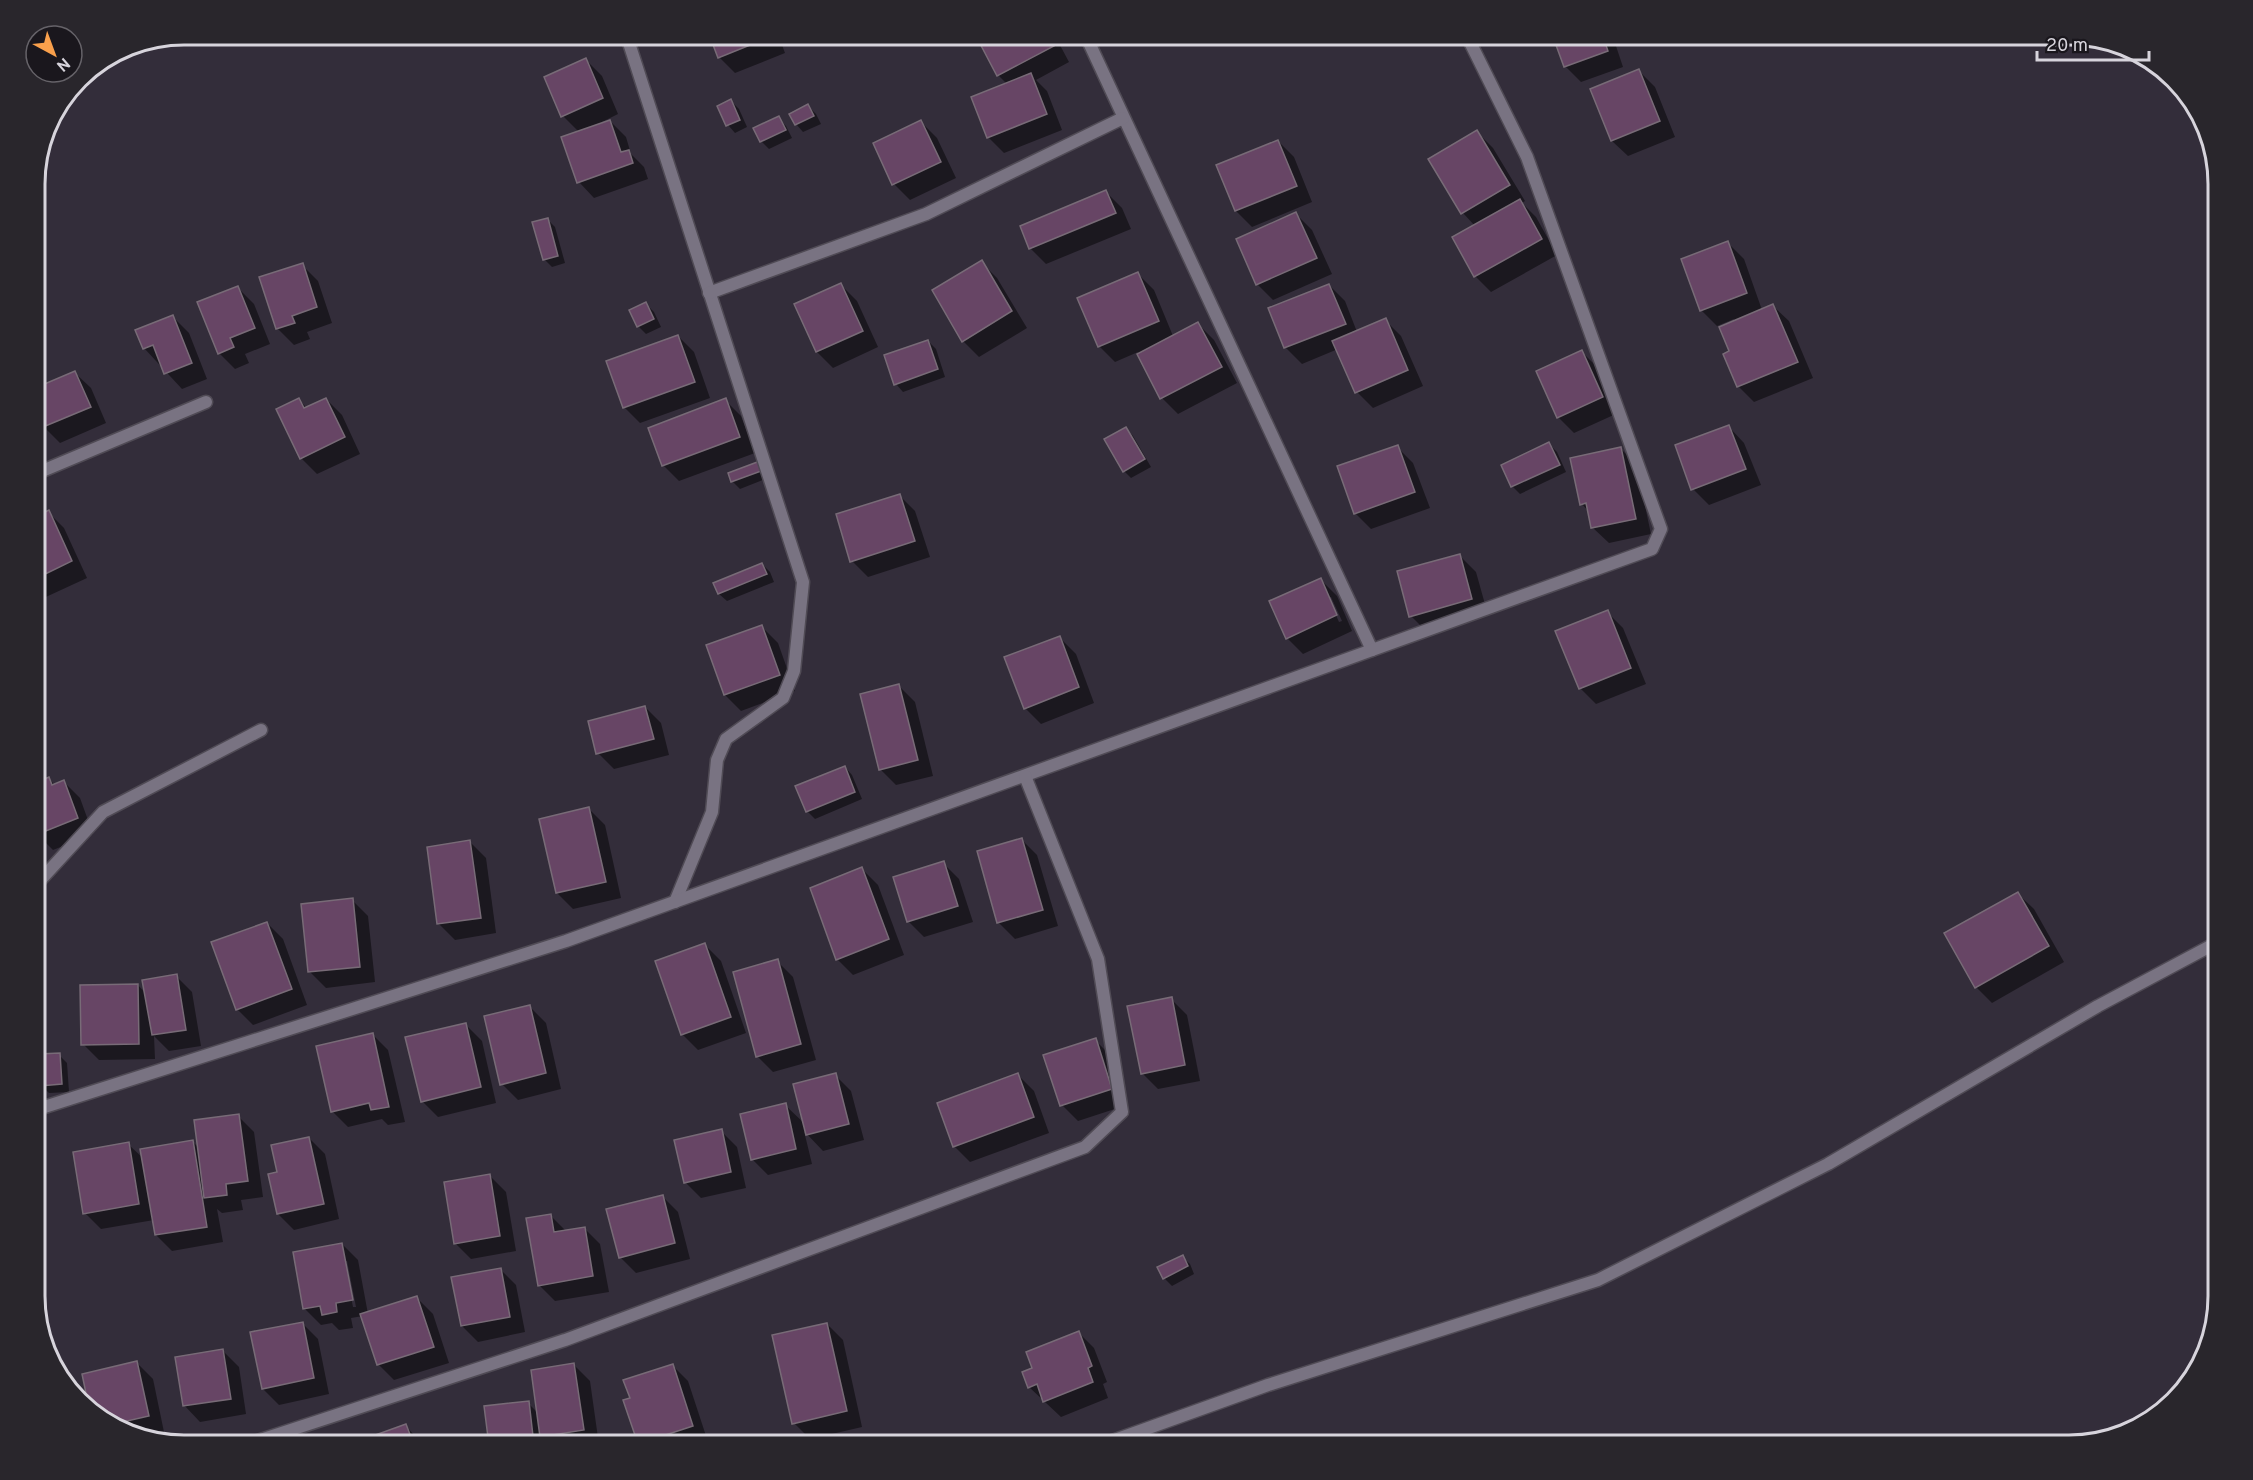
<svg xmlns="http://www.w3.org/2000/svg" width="2253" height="1480" viewBox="0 0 2253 1480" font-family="Overpass,sans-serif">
  <rect width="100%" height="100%" fill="#332d3a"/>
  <g fill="#0007" fill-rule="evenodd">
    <polygon points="710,34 778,34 785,53 735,73 719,57"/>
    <polygon points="977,34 1054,34 1069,62 1036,80 1047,91 1062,130 1004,153 988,137 1007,84 999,76"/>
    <polygon points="1222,34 1236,34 1226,38"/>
    <polygon points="1554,34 1612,34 1623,67 1581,82 1565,66"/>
    <polygon points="586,60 602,76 618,114 602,122 602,124 610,121 626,137 631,154 644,167 648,179 594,198 579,182 579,132 563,116"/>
    <polygon points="1639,71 1655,87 1675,137 1628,156 1612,141 1592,90"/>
    <polygon points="731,101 739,109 747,127 735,133 728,125"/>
    <polygon points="808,106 816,114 821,124 803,132 796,124"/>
    <polygon points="778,118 786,126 792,138 769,149 761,141"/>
    <polygon points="921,122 937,138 956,178 910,200 894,184"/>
    <polygon points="1477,132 1493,148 1525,201 1522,203 1536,217 1557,255 1491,292 1475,276 1475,226 1463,213 1430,159"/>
    <polygon points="1278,141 1294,157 1312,202 1252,227 1236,211"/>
    <polygon points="1106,192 1122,208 1131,229 1046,264 1030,248"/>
    <polygon points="1296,214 1312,230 1332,274 1273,300 1257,284 1238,240"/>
    <polygon points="547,219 555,227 565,263 552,267 544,259"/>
    <polygon points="1728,243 1744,259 1762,310 1773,306 1789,321 1813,378 1754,402 1738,386 1731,352 1734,319 1717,326 1701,310"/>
    <polygon points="981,262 997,278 1027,328 979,357 963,341"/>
    <polygon points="302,265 318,281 332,323 307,332 310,339 294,345 278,329 261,278"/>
    <polygon points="1138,274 1154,290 1173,336 1198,324 1214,340 1237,383 1178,414 1162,398 1138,352 1115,362 1099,346"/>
    <polygon points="841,285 857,301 878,347 833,368 817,352 796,305"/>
    <polygon points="1329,285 1345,301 1357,332 1385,320 1401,336 1423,386 1373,408 1357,392 1338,349 1302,364 1286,348 1270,309"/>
    <polygon points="238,288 254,304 270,344 245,354 249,363 235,369 219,353"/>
    <polygon points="646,304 654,312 661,327 646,334 638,326"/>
    <polygon points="173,317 189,333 207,379 182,389 144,348"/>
    <polygon points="678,336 694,352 710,398 640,423 624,407"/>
    <polygon points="928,341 936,349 945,377 903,392 896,384"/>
    <polygon points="1582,352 1598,368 1618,413 1574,433 1558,417"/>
    <polygon points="75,373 91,388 106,423 60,443 44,427 35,405 35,390"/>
    <polygon points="326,399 342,415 360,454 317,474 301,458 299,400 307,408"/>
    <polygon points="725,400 741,416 755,453 679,481 663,465"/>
    <polygon points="1729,427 1744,443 1761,485 1709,505 1693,489"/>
    <polygon points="1126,428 1133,436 1151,467 1131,478 1124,471"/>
    <polygon points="1549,444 1557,452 1566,472 1520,494 1513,487 1503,465"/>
    <polygon points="1397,447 1413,463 1430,508 1371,529 1355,513"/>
    <polygon points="1620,448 1636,464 1651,534 1609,543 1592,527 1589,512 1582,504"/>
    <polygon points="760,463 770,477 740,489 732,481"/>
    <polygon points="899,495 915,511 930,557 868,577 852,561"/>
    <polygon points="48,512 64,528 87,578 35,602 35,518"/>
    <polygon points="1460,556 1476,572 1488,615 1427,632 1411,616"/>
    <polygon points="762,564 770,572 774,582 727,601 719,594 715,584"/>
    <path d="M1321 580 1337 596 1352 631 1303 654 1287 638ZM1328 597H1331L1342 621 1339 622Z"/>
    <polygon points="1607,612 1623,628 1646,684 1596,704 1580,688"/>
    <polygon points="762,627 778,643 795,691 741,711 725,695"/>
    <polygon points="1060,638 1076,654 1094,703 1041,724 1025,708"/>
    <polygon points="899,686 915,702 933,776 896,785 880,769"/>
    <polygon points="645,707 661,723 669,755 614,769 598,753"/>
    <polygon points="845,767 852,775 862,799 815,819 807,811"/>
    <polygon points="49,779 55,785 64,782 80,798 93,834 53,850 37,834 35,828 35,784"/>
    <polygon points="589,809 605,825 621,898 573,909 557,893"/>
    <polygon points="1021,839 1037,855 1058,926 1015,939 999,923 979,852"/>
    <polygon points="35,842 40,855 35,857"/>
    <polygon points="470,842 486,858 496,933 455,940 439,924"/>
    <polygon points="943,863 959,879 973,922 924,937 908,921"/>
    <polygon points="862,869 878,885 904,955 853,975 837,959"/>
    <polygon points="2018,894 2034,909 2064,962 1992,1003 1976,987"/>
    <polygon points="352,900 368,916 375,982 326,988 310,972"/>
    <polygon points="267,923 283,939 307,1005 253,1025 237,1009"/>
    <polygon points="705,945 721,961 746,1033 698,1050 682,1034"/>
    <polygon points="777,961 793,977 816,1060 773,1072 757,1056"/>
    <polygon points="176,976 192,992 201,1046 169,1051 154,1036 155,1059 99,1060 83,1044 138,985 146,994"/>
    <polygon points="1171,999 1187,1015 1200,1081 1158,1089 1142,1073"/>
    <polygon points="530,1007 546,1023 561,1089 518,1100 502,1084"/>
    <polygon points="466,1025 482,1041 496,1103 438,1117 422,1101"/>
    <polygon points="372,1034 388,1050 405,1122 388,1125 382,1119 348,1127 332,1111"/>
    <polygon points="1095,1040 1111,1056 1127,1105 1078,1121 1062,1105"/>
    <polygon points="59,1055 67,1063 69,1092 49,1093 41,1085"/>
    <polygon points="835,1075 851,1091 864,1140 823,1151 804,1131 812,1164 768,1175 752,1159 785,1105 805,1124"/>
    <polygon points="1018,1075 1034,1091 1049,1133 970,1162 954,1146"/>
    <polygon points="238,1116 254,1132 263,1197 241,1200 243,1210 222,1213 217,1209 223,1242 172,1251 156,1235 154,1220 101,1229 85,1213 128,1144 144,1159 193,1142 199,1148"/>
    <polygon points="721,1131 737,1147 746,1188 701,1198 685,1182"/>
    <polygon points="309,1138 325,1154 339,1219 294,1230 278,1214 279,1173"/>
    <polygon points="490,1176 506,1192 516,1251 471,1259 455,1243"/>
    <polygon points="662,1196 678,1212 690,1259 636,1273 620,1257"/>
    <polygon points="551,1216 566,1231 584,1228 600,1244 609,1292 555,1301 539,1285"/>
    <path d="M342 1244 358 1260 368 1314 417 1298 433 1314 449 1363 394 1380 378 1364 363 1316 351 1318 353 1328 339 1330 332 1323 321 1325 305 1309ZM344 1261H347L356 1307H353Z"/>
    <polygon points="1182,1257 1190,1264 1194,1274 1172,1286 1164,1278"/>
    <polygon points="500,1269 516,1285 525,1332 478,1342 462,1326"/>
    <polygon points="302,1323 318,1339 329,1394 279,1405 263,1389"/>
    <polygon points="827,1324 843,1340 862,1427 810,1439 794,1423"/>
    <polygon points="1078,1332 1094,1348 1107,1382 1103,1384 1108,1398 1061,1417 1029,1387 1034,1369"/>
    <polygon points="44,1336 55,1347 64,1381 54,1370"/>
    <polygon points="223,1351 239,1367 246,1414 200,1422 184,1405"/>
    <polygon points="137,1363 153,1379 164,1432 150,1435 101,1420 91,1410"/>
    <polygon points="574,1365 590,1381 599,1445 551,1445 547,1442 548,1445 490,1445 485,1408 528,1403 538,1413"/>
    <polygon points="672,1365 688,1381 708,1442 697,1445 641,1445 631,1399"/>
    <polygon points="406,1426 423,1445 358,1445 358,1443"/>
  </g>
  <g fill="#674565" stroke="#786b77" stroke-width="1.5">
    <polygon points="709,34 769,34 770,37 718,58"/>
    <polygon points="975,34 1048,34 1054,46 997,76"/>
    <polygon points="1552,34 1602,34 1608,51 1564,67"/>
    <polygon points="586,58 603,98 561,117 544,77"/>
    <polygon points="1639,69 1660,121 1611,141 1590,89"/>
    <polygon points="1031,73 1047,114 987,138 971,97"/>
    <polygon points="731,99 740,120 726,126 717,106"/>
    <polygon points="808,104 814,116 795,125 789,114"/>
    <polygon points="779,116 786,130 760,142 753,128"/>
    <polygon points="610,120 621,152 629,150 633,163 577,183 561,137"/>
    <polygon points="921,120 941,162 892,185 873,143"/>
    <polygon points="1477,130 1510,185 1461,214 1428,159"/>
    <polygon points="1278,140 1297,186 1235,211 1216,165"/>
    <polygon points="1106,190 1116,213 1029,249 1020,226"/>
    <polygon points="1520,199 1542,239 1474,277 1452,237"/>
    <polygon points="1296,212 1317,258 1256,285 1236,239"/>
    <polygon points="548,218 558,256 543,260 532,222"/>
    <polygon points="1728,241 1747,293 1700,311 1681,259"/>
    <polygon points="982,260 1012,311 962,342 932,290"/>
    <polygon points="303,263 317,307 292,316 295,323 276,329 259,277"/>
    <polygon points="1138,272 1159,321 1098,347 1077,298"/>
    <polygon points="841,283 863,331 816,352 794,304"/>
    <polygon points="1329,284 1346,324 1284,348 1268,308"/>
    <polygon points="238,286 255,328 230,338 234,347 218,354 197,302"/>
    <polygon points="646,302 654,319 637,327 629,310"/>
    <polygon points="1773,304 1798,362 1737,387 1723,354 1729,351 1719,327"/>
    <polygon points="173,315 192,363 164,374 153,345 143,349 135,330"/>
    <polygon points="1386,318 1408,370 1355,393 1332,341"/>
    <polygon points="1198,322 1222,367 1160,399 1137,354"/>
    <polygon points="678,335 695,382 623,408 606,361"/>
    <polygon points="928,340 938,369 894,385 884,355"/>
    <polygon points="1582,350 1603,397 1557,418 1536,371"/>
    <polygon points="75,371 91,407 43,427 35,408 35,388"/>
    <polygon points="299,398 304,408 326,398 345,437 300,459 276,409"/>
    <polygon points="726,398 740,437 662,466 648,428"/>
    <polygon points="1729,425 1746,469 1691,490 1675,445"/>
    <polygon points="1126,427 1145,459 1123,472 1104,439"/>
    <polygon points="1549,442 1560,465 1511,487 1501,465"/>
    <polygon points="1398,445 1415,492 1354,514 1337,466"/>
    <polygon points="1621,447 1636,519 1591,528 1586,503 1580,505 1570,458"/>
    <polygon points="760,461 764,470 731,482 728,473"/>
    <polygon points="900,494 915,541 850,562 836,514"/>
    <polygon points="49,510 72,561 35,579 35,517"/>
    <polygon points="1460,554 1472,599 1409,617 1397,571"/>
    <polygon points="762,563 767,574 718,594 713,583"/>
    <polygon points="1321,578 1337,615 1286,639 1269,601"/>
    <polygon points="1608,610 1631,668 1579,689 1555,631"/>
    <polygon points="762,625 780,675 724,695 706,645"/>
    <polygon points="1060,636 1079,687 1024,709 1004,657"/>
    <polygon points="899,684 918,760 879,770 860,694"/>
    <polygon points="645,706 654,739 596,754 588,721"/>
    <polygon points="845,766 855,792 806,812 795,786"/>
    <polygon points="49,777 52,785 64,780 78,818 36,835 35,783"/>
    <polygon points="589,807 606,882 556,893 539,819"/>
    <polygon points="1022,838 1043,910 997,923 977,851"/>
    <polygon points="470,840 481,918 437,924 427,847"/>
    <polygon points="944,861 958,906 907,922 893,877"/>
    <polygon points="862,867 889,939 836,960 810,888"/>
    <polygon points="2018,892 2049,946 1975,988 1944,933"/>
    <polygon points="353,898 360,967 308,972 301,904"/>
    <polygon points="267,922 292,989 236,1010 211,942"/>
    <polygon points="705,943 731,1017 681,1035 655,961"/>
    <polygon points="778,959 801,1044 756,1057 733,972"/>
    <polygon points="177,974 186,1030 152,1035 142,980"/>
    <polygon points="138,984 139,1044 81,1045 80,985"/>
    <polygon points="1172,997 1185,1065 1141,1074 1127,1006"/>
    <polygon points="530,1005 546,1073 500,1085 484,1016"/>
    <polygon points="466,1023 481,1087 421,1102 405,1037"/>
    <polygon points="373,1033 389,1107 371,1110 369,1103 331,1112 316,1046"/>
    <polygon points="1096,1038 1112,1089 1060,1106 1043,1055"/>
    <polygon points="60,1053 62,1084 40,1086 38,1054"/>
    <polygon points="836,1073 849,1124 806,1135 793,1084"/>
    <polygon points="1018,1073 1034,1117 953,1147 937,1103"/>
    <polygon points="786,1103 796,1149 751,1160 740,1114"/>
    <polygon points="239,1114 248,1181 226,1184 227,1195 204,1198 194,1120"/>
    <polygon points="722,1129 731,1172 684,1183 674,1140"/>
    <polygon points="309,1137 324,1204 277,1214 268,1174 277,1172 271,1145"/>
    <polygon points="193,1140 207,1227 155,1235 140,1149"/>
    <polygon points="129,1142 139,1204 83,1214 73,1152"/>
    <polygon points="490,1174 500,1236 454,1244 444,1182"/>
    <polygon points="663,1195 675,1243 619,1258 606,1209"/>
    <polygon points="551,1214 554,1232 585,1227 593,1276 538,1286 526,1218"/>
    <polygon points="342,1243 353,1300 336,1303 337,1312 322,1315 320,1306 303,1309 293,1252"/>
    <polygon points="1183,1255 1188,1266 1163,1279 1157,1267"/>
    <polygon points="501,1268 510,1317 461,1326 451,1277"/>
    <polygon points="417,1296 434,1347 377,1365 360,1314"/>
    <polygon points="303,1322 314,1378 262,1389 250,1332"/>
    <polygon points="827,1323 847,1411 792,1424 772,1335"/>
    <polygon points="1079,1331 1092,1366 1088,1368 1093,1382 1043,1402 1037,1384 1028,1388 1022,1372 1032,1368 1026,1352"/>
    <polygon points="223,1349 231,1399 183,1406 175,1357"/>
    <polygon points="137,1361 149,1416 114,1424 101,1420 89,1408 82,1374"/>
    <polygon points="574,1363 584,1430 540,1437 531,1370"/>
    <polygon points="673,1364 693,1426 638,1444 623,1400 630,1398 623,1380"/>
    <polygon points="529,1401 534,1445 489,1445 484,1406"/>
    <polygon points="406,1424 414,1445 357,1445 356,1442"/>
  </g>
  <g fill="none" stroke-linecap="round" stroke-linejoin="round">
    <defs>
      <g id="street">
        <polyline points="1085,34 1372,650"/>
        <polyline points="629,43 803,582 794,671 783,698 726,739 717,760 712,812 675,902"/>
        <polyline points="709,293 926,214 1123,118"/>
        <polyline points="35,474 206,402"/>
        <polyline points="35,886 103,812 261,730"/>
        <polyline points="35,1110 566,941 1652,549 1661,529 1527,157 1466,34"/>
        <polyline points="245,1445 565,1340 1085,1147 1122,1112 1098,959 1025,776"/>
        <polyline points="1101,1445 1268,1385 1598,1280 1828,1164 2098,1006 2218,942"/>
      </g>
    </defs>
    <use href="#street" stroke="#504b55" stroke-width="15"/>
    <use href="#street" stroke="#797382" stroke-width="12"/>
  </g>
  <path d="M0 0H2253V1480H0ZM184 45H2069A139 139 0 0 1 2208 184V1296A139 139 0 0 1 2069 1435H184A139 139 0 0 1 45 1296V184A139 139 0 0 1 184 45Z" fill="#29262c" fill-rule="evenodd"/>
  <path fill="none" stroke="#d7d4dc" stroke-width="3" d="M184 45H2069A139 139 0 0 1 2208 184V1296A139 139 0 0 1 2069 1435H184A139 139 0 0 1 45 1296V184A139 139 0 0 1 184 45Z"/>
  <g transform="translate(54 54) rotate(139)"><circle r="28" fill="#1a171d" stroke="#666369" stroke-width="1.5"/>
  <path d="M0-4.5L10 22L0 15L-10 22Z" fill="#f9a04c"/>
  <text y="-9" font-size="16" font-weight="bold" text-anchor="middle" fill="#d7d4dc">N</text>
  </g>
  <path d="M2037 51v9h112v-9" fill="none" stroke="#d7d4dc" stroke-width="3"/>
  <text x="2046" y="51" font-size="18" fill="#d7d4dc" stroke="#1a171d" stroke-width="4.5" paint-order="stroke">20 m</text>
</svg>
